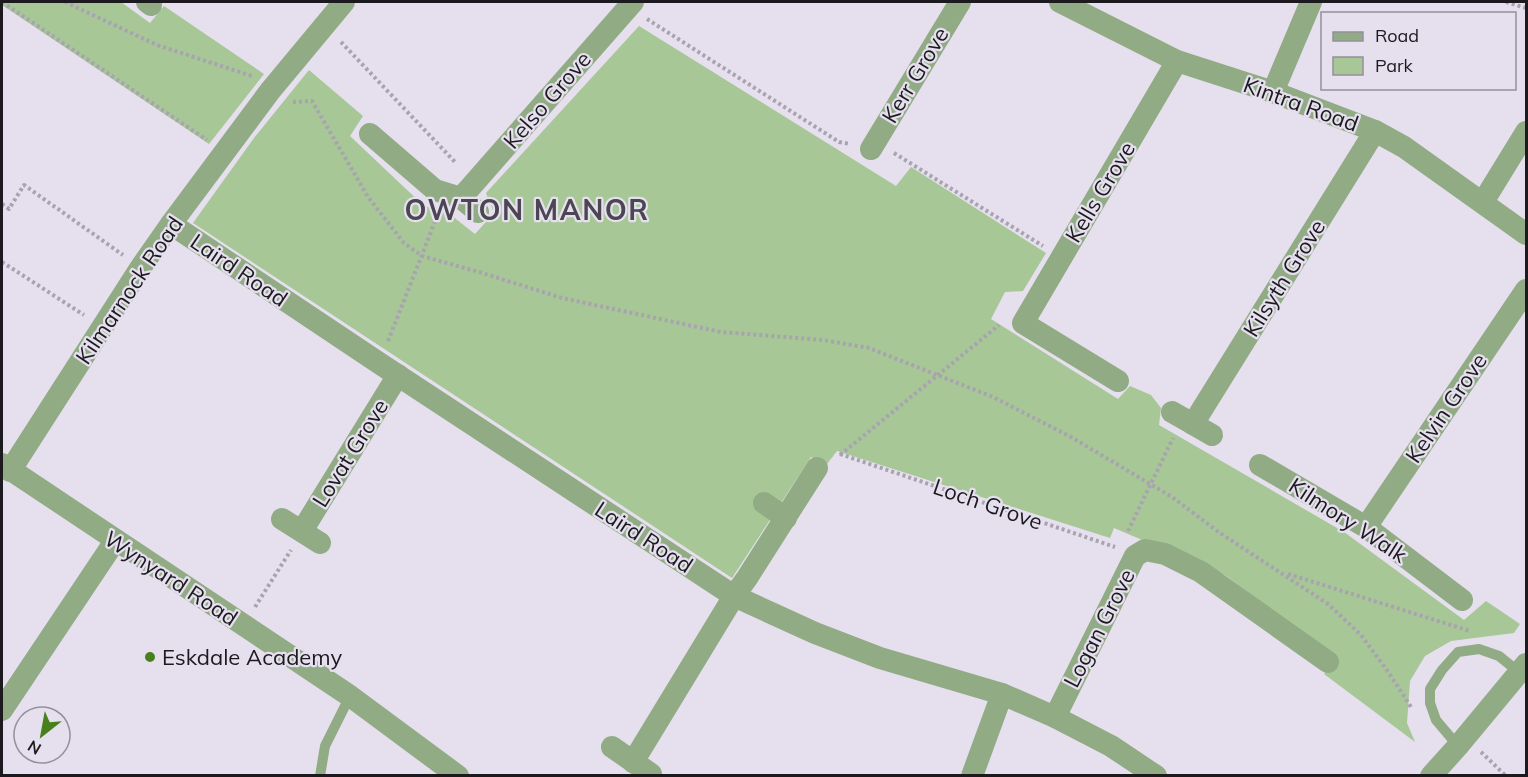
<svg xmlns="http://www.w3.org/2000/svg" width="1528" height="777" viewBox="0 0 1528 777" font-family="Mulish,sans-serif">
  <rect width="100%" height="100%" fill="#e5dfee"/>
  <g fill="#a7c797">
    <polygon points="2,2 121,2 150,23 164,6 264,74 209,144 2,5"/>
    <polygon points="639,26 896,186 911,167 1046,253 1023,291 1005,292 991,319 1118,399 1130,386 1151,395 1161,408 1159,425 1344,532 1464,620 1486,601 1520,624 1514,633 1451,641 1425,656 1410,681 1407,723 1415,742 1324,674 1338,659 1225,575 1114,528 1110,538 837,451 827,464 811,457 732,578 193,223 254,138 309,70 363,116 350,136 424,206 447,212 475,234 494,213 486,193"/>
  </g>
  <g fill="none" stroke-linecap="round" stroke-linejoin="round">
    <g stroke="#a8a3af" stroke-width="4" stroke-dasharray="3 3" stroke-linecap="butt">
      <polyline points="2,2 207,140"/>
      <polyline points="65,2 157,45 252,76"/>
      <polyline points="1506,2 1526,8"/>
      <polyline points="647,19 839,142 850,144"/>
      <polyline points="341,42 455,162"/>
      <polyline points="293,102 312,101 368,197 404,243 422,256 479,272 562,298 721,332 823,340 869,348 993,397 1071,437 1172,497 1220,533 1328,604 1361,635 1389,673 1411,707"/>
      <polyline points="894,153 1043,246"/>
      <polyline points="2,204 9,209 24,185 123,255"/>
      <polyline points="2,262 84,315"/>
      <polyline points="388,341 438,214"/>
      <polyline points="840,454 1115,547"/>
      <polyline points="840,455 999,325"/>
      <polyline points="1128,531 1173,438"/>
      <polyline points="1288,574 1470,631"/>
      <polyline points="255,607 291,550"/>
      <polyline points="1481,752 1506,776"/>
    </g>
    <g stroke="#91ab84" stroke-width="10">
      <polyline points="1458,746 1436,720 1430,703 1430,689 1442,670 1458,652 1479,649 1499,656 1520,673"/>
      <polyline points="320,776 325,746 350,696"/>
    </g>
    <g stroke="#91ab84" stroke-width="22">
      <polyline points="147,2 151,5"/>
      <polyline points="1060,2 1177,61 1273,92 1375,131 1404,147 1526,234"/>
      <polyline points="1273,92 1311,2"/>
      <polyline points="370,134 435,190 461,198 478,212"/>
      <polyline points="871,149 960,2"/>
      <polyline points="461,198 633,2"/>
      <polyline points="1483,202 1526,132"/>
      <polyline points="171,224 379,363 734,596 815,633 880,658 1002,694 1055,717 1111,746 1156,776"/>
      <polyline points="1118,381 1023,323 1177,61"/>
      <polyline points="1172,412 1193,424 1375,131"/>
      <polyline points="1193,424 1212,435"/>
      <polyline points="2,464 350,696 458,776"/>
      <polyline points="1260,465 1366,527 1462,600"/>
      <polyline points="10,471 141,267 171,224 270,91 344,2"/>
      <polyline points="764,503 786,518"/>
      <polyline points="282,519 320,543"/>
      <polyline points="1366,527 1526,290"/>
      <polyline points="302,531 398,375"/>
      <polyline points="2,710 115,541"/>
      <polyline points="1055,717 1135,556 1145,550 1165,554 1201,572 1328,662"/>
      <polyline points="612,747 651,774"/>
      <polyline points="633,762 734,596 747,578 817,468"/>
      <polyline points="972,776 1002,694"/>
      <polyline points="1431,776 1458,746 1526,664"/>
    </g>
  </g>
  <circle fill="#48811c" stroke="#e5dfee" stroke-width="2" cx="150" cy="657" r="6"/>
  <g text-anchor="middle" stroke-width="4.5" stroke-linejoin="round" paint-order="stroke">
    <g font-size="22" fill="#1c1a1f" stroke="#e5dfee">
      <text transform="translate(915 75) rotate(-59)" y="8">Kerr Grove</text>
      <text transform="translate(547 100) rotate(-49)" y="8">Kelso Grove</text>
      <text transform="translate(1301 104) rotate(20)" y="8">Kintra Road</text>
      <text transform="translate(1100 192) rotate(-59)" y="8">Kells Grove</text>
      <text transform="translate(239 270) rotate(34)" y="8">Laird Road</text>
      <text transform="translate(1284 278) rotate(-58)" y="8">Kilsyth Grove</text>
      <text transform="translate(129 290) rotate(-56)" y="8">Kilmarnock Road</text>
      <text transform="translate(1446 408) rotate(-56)" y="8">Kelvin Grove</text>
      <text transform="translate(350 453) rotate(-58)" y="8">Lovat Grove</text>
      <text transform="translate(988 504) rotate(19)" y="8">Loch Grove</text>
      <text transform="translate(1348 520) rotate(33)" y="8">Kilmory Walk</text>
      <text transform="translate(644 537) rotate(33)" y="8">Laird Road</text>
      <text transform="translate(171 578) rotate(33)" y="8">Wynyard Road</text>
      <text transform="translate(1099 628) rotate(-63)" y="8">Logan Grove</text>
    </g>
    <g font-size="22" fill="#1c1a1f" stroke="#e5dfee" text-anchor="start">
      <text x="162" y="665">Eskdale Academy</text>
    </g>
    <g font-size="28" font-weight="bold" letter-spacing="1.5" fill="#4b4652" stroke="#e5dfee">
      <text x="527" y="220">OWTON MANOR</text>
    </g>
  </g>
  <rect width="1528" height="777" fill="none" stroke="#1c1a1f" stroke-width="6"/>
  <rect x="1321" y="12" width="195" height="78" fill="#e5dfee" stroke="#95909b" stroke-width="1.5"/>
  <rect x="1333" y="32" width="30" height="9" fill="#91ab84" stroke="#95909b" stroke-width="1.5"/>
  <text x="1375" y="42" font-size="18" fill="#1c1a1f">Road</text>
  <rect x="1333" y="57" width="30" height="18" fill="#a7c797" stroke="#95909b" stroke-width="1.5"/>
  <text x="1375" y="72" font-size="18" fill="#1c1a1f">Park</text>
  <g transform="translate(42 735) rotate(211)"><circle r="28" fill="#e5dfee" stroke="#95909b" stroke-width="1.5"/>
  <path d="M0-4.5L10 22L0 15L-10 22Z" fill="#48811c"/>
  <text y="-9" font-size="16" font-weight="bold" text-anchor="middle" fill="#1c1a1f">N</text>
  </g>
</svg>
